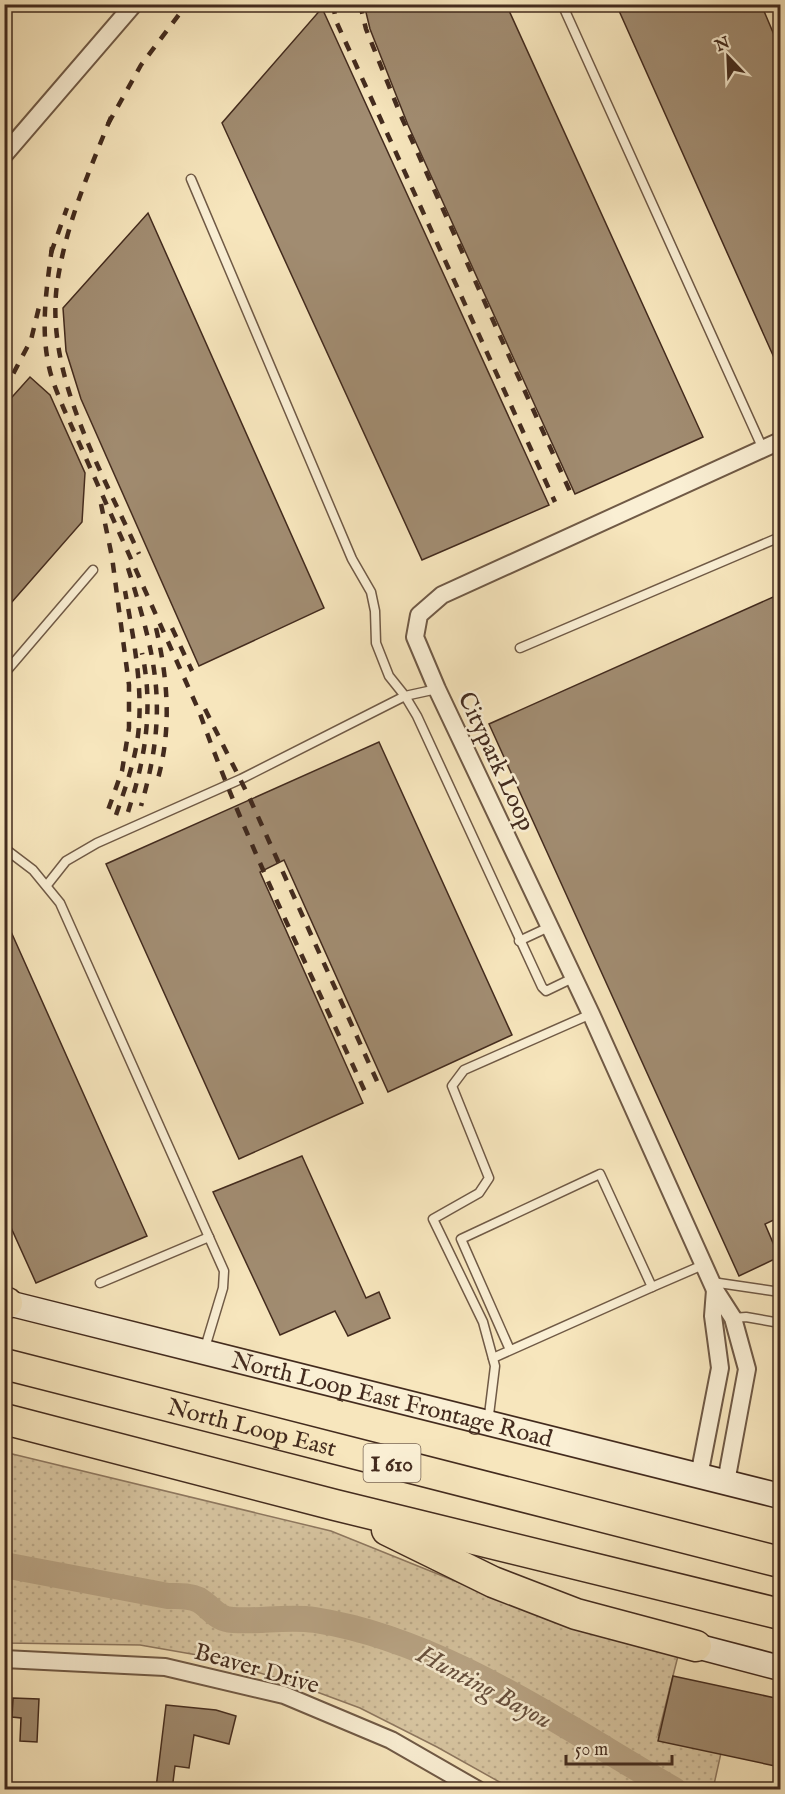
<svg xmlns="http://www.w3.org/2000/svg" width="785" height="1794" viewBox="0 0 785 1794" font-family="'IM FELL English',serif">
  <defs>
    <pattern id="grass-dots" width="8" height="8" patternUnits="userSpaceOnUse" patternTransform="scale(1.5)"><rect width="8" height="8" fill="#d8c6a2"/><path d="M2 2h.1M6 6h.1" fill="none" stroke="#bbaa8b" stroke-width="1.8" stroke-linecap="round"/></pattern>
  </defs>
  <rect width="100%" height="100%" fill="#f7e6bd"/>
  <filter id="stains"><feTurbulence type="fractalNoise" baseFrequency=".00333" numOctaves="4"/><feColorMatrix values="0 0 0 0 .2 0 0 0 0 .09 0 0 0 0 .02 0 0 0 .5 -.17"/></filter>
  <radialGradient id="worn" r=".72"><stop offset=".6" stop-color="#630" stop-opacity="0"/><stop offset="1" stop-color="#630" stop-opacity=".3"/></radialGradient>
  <polygon fill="url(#grass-dots)" stroke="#8e7860" stroke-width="1.5" points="4,1452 331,1531 552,1620 678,1656 658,1735 721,1753 713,1789 512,1789 437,1747 360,1708 290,1682 203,1656 140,1645 5,1643"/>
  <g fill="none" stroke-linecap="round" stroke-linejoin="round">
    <path stroke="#baa687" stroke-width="26" d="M4 1565 168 1596C179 1596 189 1595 199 1600 212 1608 216 1619 233 1620 260 1622 287 1616 315 1620 443 1640 563 1726 674 1790"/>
  </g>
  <g fill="#a18c71" stroke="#432b1e" stroke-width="1.5">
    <polygon points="364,4 506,4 703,437 575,494 408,125 370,29"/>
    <polygon points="616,4 761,4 780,49 780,371"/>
    <polygon points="322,8 549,505 422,560 222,123"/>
    <polygon points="148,213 324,608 199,666 81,399 66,351 63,308"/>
    <polygon points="30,377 50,395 85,473 82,522 4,611 4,406"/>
    <polygon points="780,594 780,1217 765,1224 779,1257 739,1276 489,724"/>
    <polygon points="379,742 512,1035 388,1092 284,860 260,872 363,1103 239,1159 106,864"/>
    <polygon points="4,916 147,1236 36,1283 4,1212"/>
    <polygon points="302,1156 366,1298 379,1292 390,1318 348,1336 335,1311 280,1335 213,1192"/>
    <polygon points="673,1676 780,1699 780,1767 658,1741"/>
    <polygon points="13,1698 39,1699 37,1742 20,1741 21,1718 12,1717"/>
    <polygon points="166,1705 216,1710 236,1716 229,1744 194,1735 189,1768 175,1766 172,1790 156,1788"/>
  </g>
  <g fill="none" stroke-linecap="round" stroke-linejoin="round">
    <defs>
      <g id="lane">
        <polyline points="562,4 763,449"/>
        <polyline points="191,179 352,559 371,592 375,611 376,643 389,676 405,696 437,689"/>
        <polyline points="520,648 780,537"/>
        <polyline points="4,674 93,570"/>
        <polyline points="4,848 33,870 60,903 224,1271 223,1288 204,1351"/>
        <polyline points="47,885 66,861 97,843 241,779 405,696 417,716 542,987 546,991 573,978"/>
        <polyline points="519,941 549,927"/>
        <polyline points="712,1282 780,1292"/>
        <polyline points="100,1283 209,1237"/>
        <polyline points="652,1287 703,1265"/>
        <polyline points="733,1318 746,1317 780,1323"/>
        <polyline points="493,1358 652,1287 600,1174 461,1239 510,1350"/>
        <polyline points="488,1423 495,1366 483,1322 433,1219 479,1193 489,1178 452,1086 464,1070 591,1014"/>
      </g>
      <g id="street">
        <polyline points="4,155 134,4"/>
        <polyline points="699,1476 720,1368 713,1316 715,1290"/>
        <polyline points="726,1482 747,1369 733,1318 715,1290 591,1014 437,689 415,637 419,615 442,595 780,441"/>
        <polyline points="4,1659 165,1667 284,1695 391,1740 478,1790"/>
      </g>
      <g id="secondary">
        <path id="s1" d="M4 1302 780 1496"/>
        <polyline points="696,1646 780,1668"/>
      </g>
      <g id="highway">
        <polyline points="4,1303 7,1303"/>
        <path id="s2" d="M4 1364 780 1562"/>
        <polyline points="4,1419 335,1505 780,1614"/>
        <polyline points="387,1530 493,1582 576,1614 696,1646"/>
      </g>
    </defs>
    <use href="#lane" stroke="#705a46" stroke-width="11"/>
    <use href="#street" stroke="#705a46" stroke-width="20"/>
    <use href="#secondary" stroke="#432b1e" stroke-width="27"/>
    <use href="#highway" stroke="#432b1e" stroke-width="33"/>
    <use href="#lane" stroke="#faefd4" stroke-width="8"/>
    <use href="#street" stroke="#faefd4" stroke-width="16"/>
    <use href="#secondary" stroke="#faefd4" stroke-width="24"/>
    <use href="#highway" stroke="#f7e6bd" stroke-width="30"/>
    <g stroke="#432b1e" stroke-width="4.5" stroke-dasharray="10 10" stroke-linecap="butt">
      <polyline points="333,4 336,21 555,502"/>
      <polyline points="360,4 366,29 401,116 572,496"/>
      <polyline points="775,4 780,17"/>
      <path d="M111 117C90 169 67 222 58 278 42 371 102 471 139 554"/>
      <polyline points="108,124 141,65 187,4"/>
      <path d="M52 247C47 286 40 327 49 367 52 381 58 394 63 407L199 711C246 843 309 969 367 1096"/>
      <polyline points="51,253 67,208"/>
      <polyline points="4,391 31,340 40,303"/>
      <polyline points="101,504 112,557 129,685 129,728 122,771 107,813"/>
      <path d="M128 568C157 661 169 710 141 806"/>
      <path d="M156 628C168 680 172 730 157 782"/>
      <polyline points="172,628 192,671"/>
      <polyline points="205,709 250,799 381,1090"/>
      <path d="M128 812C145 760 154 708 142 653"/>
      <path d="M116 815C126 786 137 756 139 725 142 681 133 635 125 591"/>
    </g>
  </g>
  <g text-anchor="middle" stroke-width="5" stroke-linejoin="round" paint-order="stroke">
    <rect fill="#faefd4" stroke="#7a6655" stroke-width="1.5" x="363.5" y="1444" width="57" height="38" rx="4.5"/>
    <g font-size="22" font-weight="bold" fill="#432b1e">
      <text x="392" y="1471">I 610</text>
    </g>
    <g font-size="24" fill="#432b1e" stroke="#faefd4">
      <text transform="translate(497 761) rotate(65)" y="8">Citypark Loop</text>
      <text dy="8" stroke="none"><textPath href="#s1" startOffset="400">North Loop East Frontage Road</textPath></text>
      <text dy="8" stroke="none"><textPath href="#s2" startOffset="256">North Loop East</textPath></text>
      <text transform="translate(257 1668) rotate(16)" y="8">Beaver Drive</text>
    </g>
    <g font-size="26" font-style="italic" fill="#67503e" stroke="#faefd4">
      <text transform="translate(485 1686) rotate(28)" y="9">Hunting Bayou</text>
    </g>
  </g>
  <rect width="785" height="1794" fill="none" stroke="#f7e6bd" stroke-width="24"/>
  <rect x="6" y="6" width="773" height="1782" fill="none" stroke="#432b1e" stroke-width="3"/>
  <rect x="12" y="12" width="761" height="1770" fill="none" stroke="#432b1e" stroke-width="1.5"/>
  <g transform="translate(728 57) rotate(337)" stroke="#faefd4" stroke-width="4.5" paint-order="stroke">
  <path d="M0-4.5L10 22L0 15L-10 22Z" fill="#432b1e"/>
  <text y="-9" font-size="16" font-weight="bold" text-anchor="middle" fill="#432b1e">N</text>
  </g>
  <path d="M566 1755v9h106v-9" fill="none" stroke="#432b1e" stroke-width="3"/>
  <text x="575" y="1755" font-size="18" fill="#432b1e" stroke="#faefd4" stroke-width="4.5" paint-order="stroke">50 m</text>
  <rect width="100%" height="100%" filter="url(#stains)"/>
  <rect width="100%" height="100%" fill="url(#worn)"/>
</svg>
